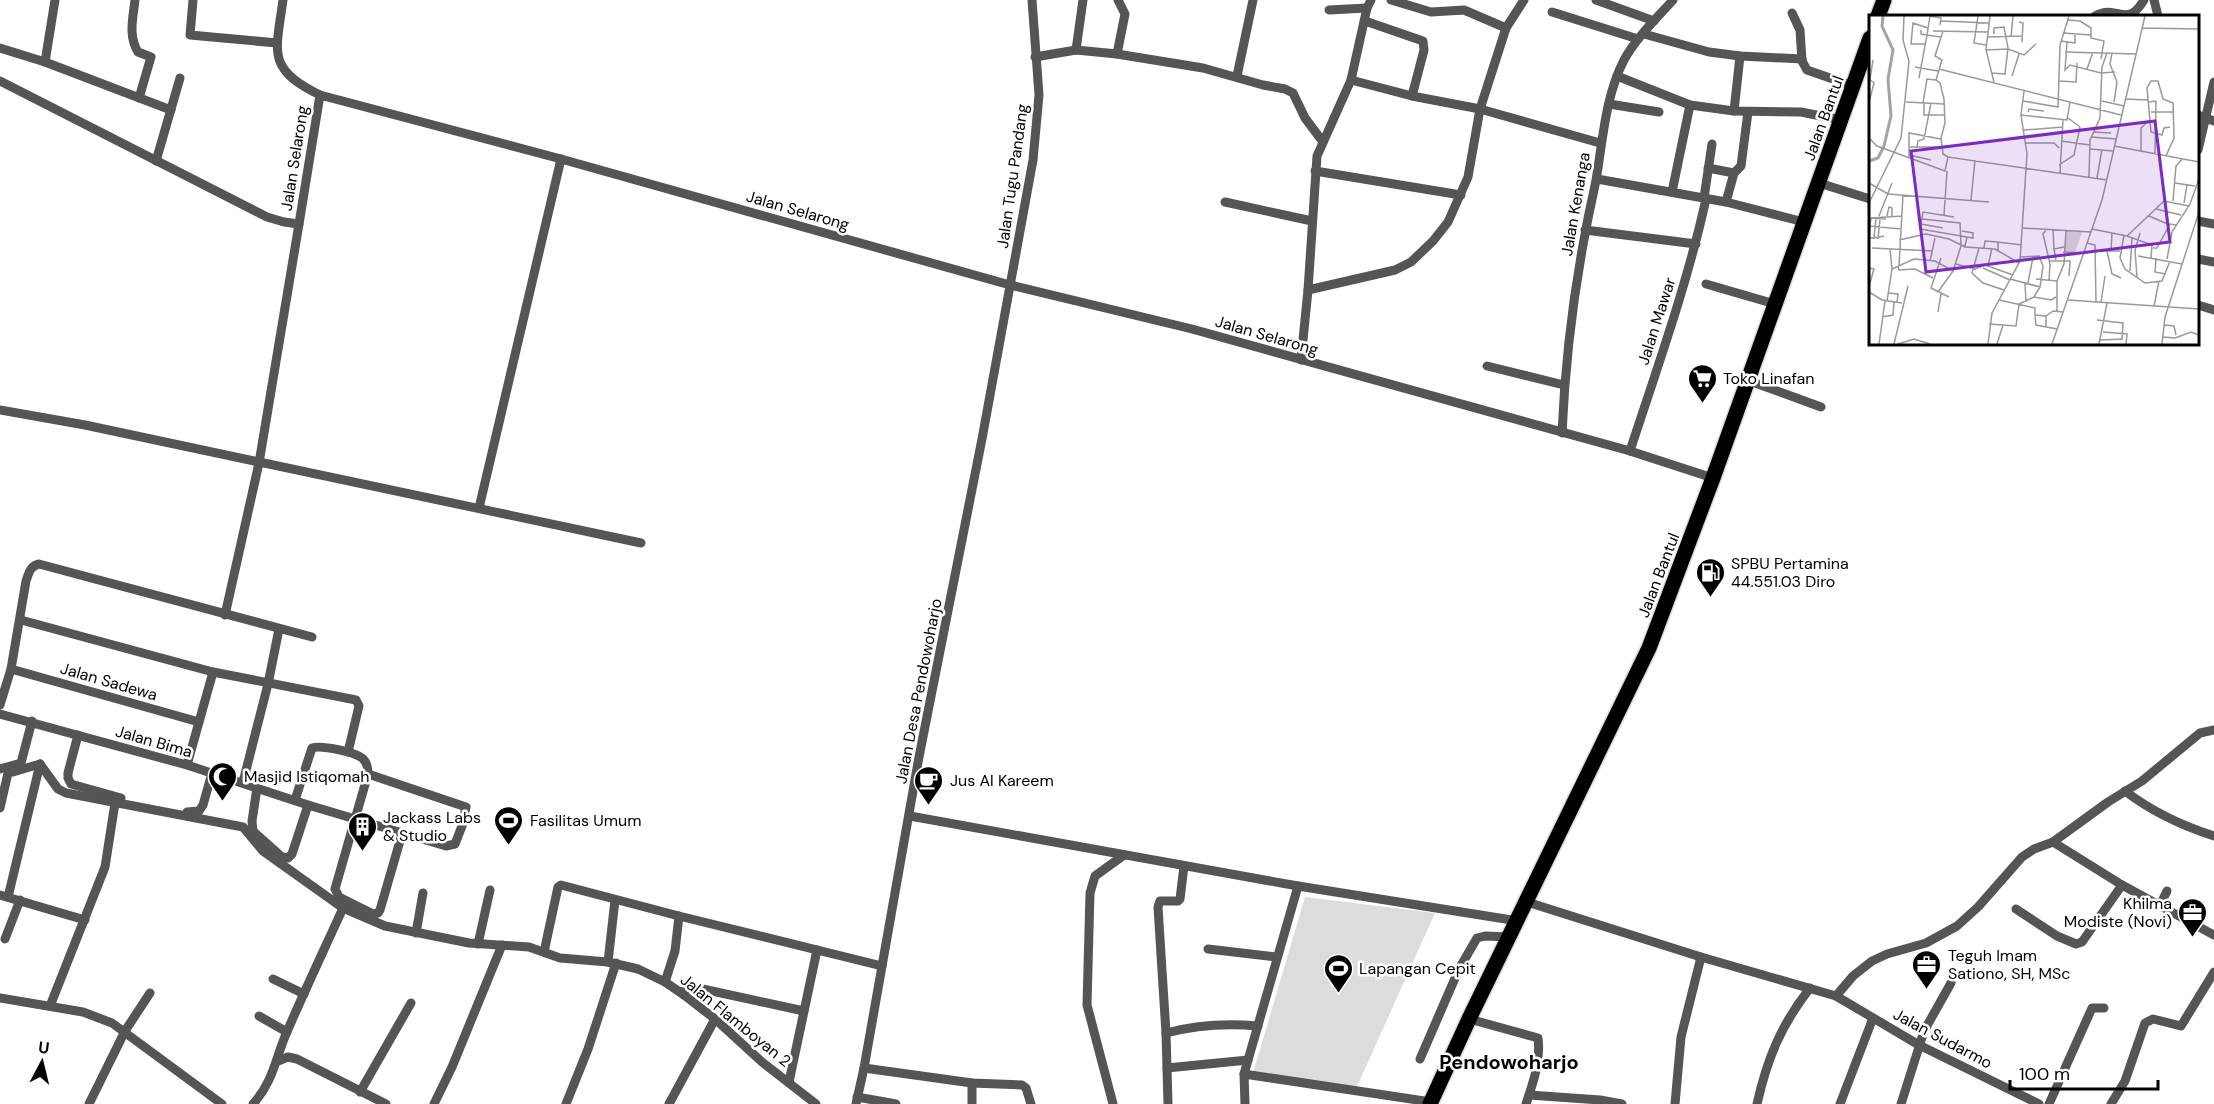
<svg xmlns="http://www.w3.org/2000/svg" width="2214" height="1104" viewBox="0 0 2214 1104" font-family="'DM Sans',sans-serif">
  <rect width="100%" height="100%" fill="#fff"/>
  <polygon fill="#dcdcdc" points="1305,897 1435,913 1355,1091 1253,1073"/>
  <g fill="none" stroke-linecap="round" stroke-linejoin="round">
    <defs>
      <g id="primary">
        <polyline points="1878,16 1884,0"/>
        <polyline points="1430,1104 1469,1019 1649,648 1713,478 1870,38"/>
      </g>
    </defs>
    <use href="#primary" stroke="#dbdbdb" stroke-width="18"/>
    <g stroke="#555" stroke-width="9">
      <path d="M135 0C133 18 128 36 138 52L151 57 139 98"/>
      <polyline points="193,0 190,35 277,43"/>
      <path d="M283 0C276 52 266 69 320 95"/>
      <polyline points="1391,0 1431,12 1464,10 1506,28"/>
      <polyline points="1596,0 1654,21"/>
      <polyline points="2154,0 2158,16"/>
      <polyline points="1329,10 1367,8"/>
      <polyline points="1552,12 1638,39"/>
      <polyline points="1792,13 1800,30 1802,61 1807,70 1853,86"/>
      <path d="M2095 16C2118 3 2126 30 2144 0"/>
      <polyline points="1365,21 1423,41 1424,50 1412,96"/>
      <polyline points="1644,34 1709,52 1740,56 1802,59"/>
      <polyline points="0,48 45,62 171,110"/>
      <polyline points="1076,50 1083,0"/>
      <polyline points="1117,54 1125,14 1118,0"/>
      <polyline points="1035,57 1076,50 1117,54 1203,68 1263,85 1285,89 1293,93 1305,118 1323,142"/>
      <polyline points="45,62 55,0"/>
      <polyline points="1237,76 1253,0"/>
      <polyline points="1617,76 1690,105 1734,111 1801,112 1841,120"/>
      <polyline points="1351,80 1412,96 1480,109 1600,143"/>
      <polyline points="0,81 267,217 284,222 299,224 320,95 561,159 1010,285 1192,329 1630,451 1713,478"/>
      <polyline points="1609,104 1659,112"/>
      <polyline points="1734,111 1740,56"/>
      <polyline points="2198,115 2214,121"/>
      <polyline points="2198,150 2214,82"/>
      <polyline points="156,161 180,78"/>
      <polyline points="1708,168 1734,173"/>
      <polyline points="1315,171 1461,195"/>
      <polyline points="1597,179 1726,202 1804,222"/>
      <polyline points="1819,183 1870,199"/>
      <polyline points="1672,192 1690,105"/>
      <polyline points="1704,198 1712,144"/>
      <polyline points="1225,202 1312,221"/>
      <polyline points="1726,202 1734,173 1741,166 1748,112"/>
      <polyline points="2198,221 2214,224"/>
      <polyline points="1585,230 1696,244"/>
      <polyline points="2198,259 2214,262"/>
      <polyline points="1706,284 1775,304"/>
      <polyline points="1308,290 1395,270 1411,262 1433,241 1448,222 1468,177 1480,109 1506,28 1524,0"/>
      <polyline points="2198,305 2214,310"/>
      <polyline points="1301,360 1308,290 1317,156 1351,80 1367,8 1371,0"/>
      <polyline points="1487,366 1564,385"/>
      <polyline points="1747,380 1821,407"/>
      <polyline points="0,410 85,425 641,543"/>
      <path d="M1562 433C1565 365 1573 296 1586 229 1589 212 1593 196 1596 180 1603 140 1605 97 1624 60 1636 38 1656 19 1673 0"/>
      <path d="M1630 451C1657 368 1687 285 1706 199"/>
      <polyline points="479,508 561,159"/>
      <polyline points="225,615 259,463 299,224"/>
      <polyline points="21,620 213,672 356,700 359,706 348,752"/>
      <polyline points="11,669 199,722"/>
      <path d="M0 705 11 669 26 581C29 573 30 566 39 564L312 637"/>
      <polyline points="0,714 187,765 308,805 446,846 455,844 462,826 466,807 368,774"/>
      <polyline points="78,735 68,773 68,778 71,784 121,798"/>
      <polyline points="40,764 58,789 66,793 243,827 263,851 343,908 385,926 469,943 529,947 560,958 608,962 638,969 665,982 684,995 715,1019 762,1062 816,1104"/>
      <polyline points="187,765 213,672"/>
      <polyline points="0,769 21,763 32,721"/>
      <polyline points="13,772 40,764"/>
      <polyline points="243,782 268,684 279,629"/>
      <polyline points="257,788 252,821 253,831 282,857 288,858 292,854 308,805"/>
      <path d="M2125 791C2151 811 2183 826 2214 836"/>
      <path d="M295 800 312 748C321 745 358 752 364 760 367 763 368 769 368 774L335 889 339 897 373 914 378 913 380 910 402 834"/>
      <polyline points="0,808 8,773"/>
      <polyline points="187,812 199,811 203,805 212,773"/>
      <polyline points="910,816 1298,886 1518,921"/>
      <polyline points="2053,842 2122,885 2214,935"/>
      <polyline points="0,895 85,920"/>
      <polyline points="8,897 40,764"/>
      <polyline points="1527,902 1701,957 1836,996 1919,1045 2039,1104"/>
      <polyline points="2160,905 2167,891"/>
      <polyline points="2016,909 2057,936 2076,944 2082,942 2122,885"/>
      <polyline points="416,933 423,893"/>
      <polyline points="5,939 20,900"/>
      <polyline points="478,944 490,890"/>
      <polyline points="1208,949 1277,957"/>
      <polyline points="544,952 558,887 561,885 679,916"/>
      <polyline points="608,962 615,900"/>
      <polyline points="273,979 304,994"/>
      <polyline points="665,982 675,951 679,916 882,966"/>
      <polyline points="684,995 685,988 689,986 804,1011"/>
      <polyline points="1836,996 1853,976 1872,961 1887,954 1926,943 1957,926 1978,907 2022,857 2034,849 2053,842 2108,802 2142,781 2200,733 2214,730"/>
      <polyline points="0,998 83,1012 112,1023 222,1104"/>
      <polyline points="50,1006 105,867 115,803"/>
      <polyline points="259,1016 287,1032"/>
      <path d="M1469 1019 1538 1038C1541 1061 1533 1083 1526 1104"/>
      <polyline points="1166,1033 1158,907 1160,901 1178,901 1180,899 1184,866"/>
      <polyline points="1420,1059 1459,969 1477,938 1485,936 1509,937"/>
      <polyline points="278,1061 288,1057 297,1059 386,1104"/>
      <polyline points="864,1068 972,1083 1022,1085 1026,1088 1031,1104"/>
      <polyline points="1167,1068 1248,1060"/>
      <polyline points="1244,1074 1431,1102"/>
      <polyline points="789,1082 817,950"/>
      <polyline points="972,1083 972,1104"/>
      <polyline points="360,1092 411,1003"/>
      <polyline points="1529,1095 1600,1100 1622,1104"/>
      <polyline points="857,1097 896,1104"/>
      <polyline points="89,1104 125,1031 150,993"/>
      <path d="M253 1104C273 1082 275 1060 286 1034 304 992 324 950 343 908"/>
      <polyline points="434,1104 452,1067 502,945"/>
      <polyline points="566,1104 588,1049 616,963"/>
      <polyline points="669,1104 715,1019"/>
      <polyline points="856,1104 864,1068 919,757 982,439 1033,160 1039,95 1032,0"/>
      <polyline points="1113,1104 1087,1005 1090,893 1095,876 1124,855"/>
      <path d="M1168 1104 1166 1033C1196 1025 1227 1023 1258 1026"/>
      <polyline points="1245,1104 1244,1074 1298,886"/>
      <polyline points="1675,1104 1681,1037 1701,957"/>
      <path d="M1757 1104C1767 1059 1781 1025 1810 988"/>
      <polyline points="1840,1104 1873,1018"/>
      <polyline points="1901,1104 1924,1031 1951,983"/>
      <polyline points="2049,1104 2092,1008 2104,1008"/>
      <polyline points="2111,1104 2125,1081 2145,1023 2153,1019 2181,1026 2214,972"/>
    </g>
    <use href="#primary" stroke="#000" stroke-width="15"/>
  </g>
  <defs>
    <symbol id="supermarket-pin" viewBox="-11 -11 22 30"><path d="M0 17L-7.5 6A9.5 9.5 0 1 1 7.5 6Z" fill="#000" stroke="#fff"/><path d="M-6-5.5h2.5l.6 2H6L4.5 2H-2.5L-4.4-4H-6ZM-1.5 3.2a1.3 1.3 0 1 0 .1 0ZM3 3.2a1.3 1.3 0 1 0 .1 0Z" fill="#fff"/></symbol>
    <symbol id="fuel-pin" viewBox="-11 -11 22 30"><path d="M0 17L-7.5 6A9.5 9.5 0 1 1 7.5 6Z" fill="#000" stroke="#fff"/><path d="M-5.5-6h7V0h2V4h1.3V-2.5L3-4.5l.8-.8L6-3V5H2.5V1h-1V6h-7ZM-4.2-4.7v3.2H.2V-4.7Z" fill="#fff"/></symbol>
    <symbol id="mosque-pin" viewBox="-11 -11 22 30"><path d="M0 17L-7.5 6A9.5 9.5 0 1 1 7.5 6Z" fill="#000" stroke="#fff"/><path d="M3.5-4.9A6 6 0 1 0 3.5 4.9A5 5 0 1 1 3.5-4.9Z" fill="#fff"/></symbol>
    <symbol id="cafe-pin" viewBox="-11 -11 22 30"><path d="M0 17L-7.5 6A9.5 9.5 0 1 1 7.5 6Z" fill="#000" stroke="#fff"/><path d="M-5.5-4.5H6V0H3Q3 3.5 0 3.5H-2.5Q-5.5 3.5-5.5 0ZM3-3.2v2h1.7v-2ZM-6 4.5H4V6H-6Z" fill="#fff"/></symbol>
    <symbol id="stadium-pin" viewBox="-11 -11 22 30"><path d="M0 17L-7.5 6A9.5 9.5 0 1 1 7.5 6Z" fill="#000" stroke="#fff"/><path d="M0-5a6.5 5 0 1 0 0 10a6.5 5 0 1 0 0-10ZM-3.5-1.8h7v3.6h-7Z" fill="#fff"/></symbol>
    <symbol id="building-pin" viewBox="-11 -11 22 30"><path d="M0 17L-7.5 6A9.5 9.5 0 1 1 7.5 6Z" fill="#000" stroke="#fff"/><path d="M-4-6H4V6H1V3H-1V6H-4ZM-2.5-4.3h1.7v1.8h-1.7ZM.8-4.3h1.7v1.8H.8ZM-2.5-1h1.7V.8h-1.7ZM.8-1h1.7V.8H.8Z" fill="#fff"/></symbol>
    <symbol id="office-pin" viewBox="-11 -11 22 30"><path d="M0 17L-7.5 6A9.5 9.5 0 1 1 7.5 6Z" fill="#000" stroke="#fff"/><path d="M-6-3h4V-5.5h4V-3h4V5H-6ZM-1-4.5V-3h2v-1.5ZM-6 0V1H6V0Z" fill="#fff"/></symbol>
  </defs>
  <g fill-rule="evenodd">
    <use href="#supermarket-pin" x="1686" y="362" width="33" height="45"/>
    <use href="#fuel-pin" x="1694" y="556" width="33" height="45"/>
    <use href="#mosque-pin" x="206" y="760" width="33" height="45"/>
    <use href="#cafe-pin" x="912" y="764" width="33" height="45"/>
    <use href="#stadium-pin" x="492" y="804" width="33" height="45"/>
    <use href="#building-pin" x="346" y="810" width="33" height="45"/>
    <use href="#office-pin" x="2176" y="896" width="33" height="45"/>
    <use href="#office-pin" x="1910" y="948" width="33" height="45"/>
    <use href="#stadium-pin" x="1322" y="952" width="33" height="45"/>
  </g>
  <g text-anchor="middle" stroke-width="5" stroke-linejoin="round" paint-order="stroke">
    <g font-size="16" fill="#000" stroke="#fff">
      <text transform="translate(1823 118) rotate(-70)" y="6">Jalan Bantul</text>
      <text transform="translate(294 158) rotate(-81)" y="6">Jalan Selarong</text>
      <text transform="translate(1012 176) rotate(-82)" y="6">Jalan Tugu Pandang</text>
      <text transform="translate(1575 204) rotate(-80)" y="6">Jalan Kenanga</text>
      <text transform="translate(798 210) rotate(16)" y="6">Jalan Selarong</text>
      <text transform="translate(1656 321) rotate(-72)" y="6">Jalan Mawar</text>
      <text transform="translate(1267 335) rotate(16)" y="6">Jalan Selarong</text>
      <text transform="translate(1658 575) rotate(-69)" y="6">Jalan Bantul</text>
      <text transform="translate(109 681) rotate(16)" y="6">Jalan Sadewa</text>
      <text transform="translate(918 691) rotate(-79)" y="6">Jalan Desa Pendowoharjo</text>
      <text transform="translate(154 741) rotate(16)" y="6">Jalan Bima</text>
      <text transform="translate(736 1020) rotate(39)" y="6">Jalan Flamboyan 2</text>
      <text transform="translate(1943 1038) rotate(28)" y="6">Jalan Sudarmo</text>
    </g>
    <g font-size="16" fill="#000" stroke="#fff" text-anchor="start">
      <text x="1723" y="384">Toko Linafan</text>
      <text x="1731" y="569">SPBU Pertamina<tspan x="1731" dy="18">44.551.03 Diro</tspan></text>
      <text x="244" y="782">Masjid Istiqomah</text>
      <text x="950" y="786">Jus Al Kareem</text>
      <text x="383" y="823">Jackass Labs<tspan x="383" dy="18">&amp; Studio</tspan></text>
      <text x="530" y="826">Fasilitas Umum</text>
      <text x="2172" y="909" text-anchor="end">Khilma<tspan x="2172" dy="18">Modiste (Novi)</tspan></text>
      <text x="1948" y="961">Teguh Imam<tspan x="1948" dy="18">Sationo, SH, MSc</tspan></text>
      <text x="1359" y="974">Lapangan Cepit</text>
    </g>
    <g font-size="20" font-weight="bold" fill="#000" stroke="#fff">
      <text x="1509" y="1069">Pendowoharjo</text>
    </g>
  </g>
  <g transform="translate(1869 15)">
    <rect width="330" height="330" fill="#fff"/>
    <path d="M198 217H213L206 238 195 237Z" fill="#dcdcdc"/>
    <path fill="none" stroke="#a3a3a3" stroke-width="3" d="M0 146 9 143 15 131 22 101 19 64 24 35 13 11 14 1"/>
    <path fill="none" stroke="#999" stroke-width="1.5" d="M61 1 72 3 71 10M109 1 105 28 117 30M121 1 117 35 125 67M198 5 211 6 222 13V23L235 26 232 44M72 6 120 8M150 7 154 8 153 27M273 13 330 14M52 15V19L58 20 61 1M64 16 119 17M74 16 66 41 73 45 67 65 71 68 75 84 76 108 72 123 74 139 79 142M194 18 222 20M118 22 154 21M142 22 144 1M192 26 206 28V20M198 27 196 55 201 50 232 58 246 57M57 29H42L44 8 59 13M117 35 139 34 155 40 167 29M196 37 267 39M243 38 241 49 248 67 245 87M46 52 69 56M70 54 252 100M218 54 224 37M123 58 136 59 139 33 135 12 125 13V19M143 61 150 39M50 63 58 20 72 22M0 64 5 68 0 87M1 64 4 45M190 66 207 67 208 48M257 84 279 85M154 86 189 92 191 30 200 1M233 86 255 91M37 87 75 89M280 87 287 86 286 139M54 88 58 64 67 65M55 88V100H75M159 97 160 94 175 96M282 97H305M152 100 198 105 201 87M155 115 194 112M224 117 242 118M222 122 247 124M0 123 8 131 76 156 79 142 238 165M192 126 221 130M157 128H185L190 133M245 131 330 147M41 132H73M48 132 49 126 55 124 62 88M221 134 244 136M272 136V113L279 106M40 140 62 145M297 141 305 123 304 88 294 84 289 66H282L278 73 282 117 293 120 295 113 301 112M40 143V118L72 124M190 150 205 140 211 112 199 103M191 158 194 104M220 162 221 125 231 103 233 52 238 38M228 163 233 134M0 168 19 179 120 187M306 168 326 171M102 185 106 145M304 186 307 151 313 144M0 188 32 123 40 46 34 25 35 1M315 188 318 170M287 194 312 200M75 200 78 156M10 201 23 168M18 201 20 192 23 193V201M280 201 301 210M85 202 54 197 51 214 104 223V218L93 216M2 203 33 201M7 203 5 223 15 221M53 204 91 208 92 230 96 231 98 222M52 209 74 213M1 211 2 203 17 204M154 213 222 217M223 214 258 221 283 230 282 243M177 215 174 219 181 249 180 266M184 215 185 234M57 219 80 224 96 232 126 234 150 248M255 220 251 243 256 254 276 268 293 266 301 246M258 221 295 186 320 191M5 223H0L1 211 31 214M9 224 11 204M30 225 57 219M218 228 226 230 227 287M3 233 64 236M110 233 103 258 114 268 135 275M115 233 116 226 129 227M284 233H288L301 209 307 210M21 234 23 254M129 235V227L153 230M226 236H251M238 236 243 259 252 263M242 236 243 218M194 237 215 238M269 241 313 249M152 242 170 241 174 251M72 243 62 273 80 282M287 243 286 257 297 259M298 244 303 217 321 189 330 164M187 245 185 234 195 232M61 246 66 223M181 246H201L200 261M87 249 106 254 116 250 144 260M30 250 34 180M29 251 30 255 46 254 64 263M119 251 123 233M0 253 5 254 1 268M114 253 141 265M261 256 263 223M268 262 266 235 271 218M141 264 171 272 174 251M167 264 188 266M156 268 157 287M159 268 164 242M0 277 13 285 33 288M69 277 84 256M19 278 29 279 28 287M165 282 182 285 187 282M130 285 166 293V300L177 301V312M199 285 330 294M18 286 23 254 45 244 66 246 84 256 92 231M232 287 236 261M285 291 290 266M188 296V266L195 249 197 216M69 297 72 279M166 300 167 310 188 314M177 301 184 296 194 297M13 302 24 300 25 287M228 305 254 308 253 324M120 309 147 311 150 289 165 282 171 272M295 310 305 311 307 320M234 317 258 319 257 329M294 322 306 323 322 317 330 320M231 325 254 324M10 329 16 286M25 329 39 271M29 329 45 324 61 329M119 329 123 298 151 246 158 139 152 100 155 76M128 329 134 310M183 329 233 185 276 1M230 329 238 288M293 329 296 302 330 197"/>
    <path fill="#7b2cbf" fill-opacity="0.15" stroke="#7b2cbf" stroke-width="3" d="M286 106 301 227 57 257 42 136Z"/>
    <rect width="330" height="330" fill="none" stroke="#000" stroke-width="3"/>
  </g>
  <g transform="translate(42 1062) rotate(7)" stroke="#ffffff" stroke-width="4.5" paint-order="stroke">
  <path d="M0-4.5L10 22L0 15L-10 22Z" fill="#000000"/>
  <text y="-9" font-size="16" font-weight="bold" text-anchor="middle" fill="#000000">U</text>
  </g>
  <path d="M2010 1080v9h148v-9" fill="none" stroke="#000000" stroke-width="3"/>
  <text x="2019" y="1080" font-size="18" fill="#000000" stroke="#ffffff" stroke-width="4.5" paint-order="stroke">100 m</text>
</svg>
